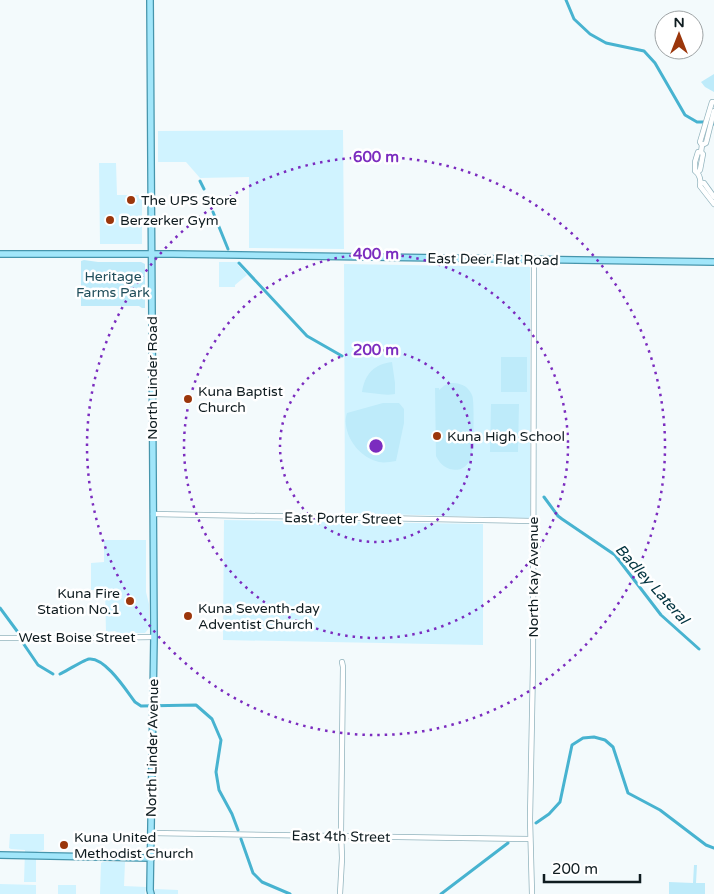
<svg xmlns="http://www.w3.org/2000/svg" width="714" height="894" viewBox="0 0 714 894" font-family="'Varela Round',sans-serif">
  <rect width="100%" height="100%" fill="#f3fafc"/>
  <g fill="#d0f3ff">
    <polygon points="343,130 344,249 249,248 249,177 200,178 186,162 158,162 158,131"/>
    <polygon points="99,163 116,163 117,195 142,195 142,244 100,244"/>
    <polygon points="219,262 238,262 238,265 247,275 235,285 235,287 219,287"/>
    <polygon points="344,264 530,267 530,518 345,513"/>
    <polygon points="224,520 483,524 483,645 223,640"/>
    <polygon points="104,540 146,540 146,592 149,604 149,628 145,633 118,633 115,631 106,632 105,590 91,590 91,563 104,562"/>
    <polygon points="10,834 44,834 44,850 36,852 36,882 24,882 25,850 11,849 9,848"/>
    <polygon points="103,862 125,862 124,886 146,887 145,894 100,894 101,863"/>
    <polygon points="0,884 36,885 36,894 0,894"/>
    <rect x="58" y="885" width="18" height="9"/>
    <polygon points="155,889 178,890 178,894 155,894"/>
  </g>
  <g fill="#beebfa">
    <polygon points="714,74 714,92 705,87 701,82"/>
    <polygon points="84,260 98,262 141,262 145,264 145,308 142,308 139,306 81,306 81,261"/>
    <rect x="501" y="357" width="26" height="35"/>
    <path d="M392 362 395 383V394C385 396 373 393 362 392 365 374 374 364 392 362Z"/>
    <path d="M451 383C457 383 464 384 468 389 471 392 473 396 473 400 474 409 474 451 471 458 464 476 443 472 436 456L435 388H439V390L445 385Z"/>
    <path d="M383 403H399L404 409V423L396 461C390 462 384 463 379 462 362 458 348 442 346 425 345 421 346 416 347 413Z"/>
    <polygon points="491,404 519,404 518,452 490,452"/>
    <polygon points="694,865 697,865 696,883 705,883 705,894 669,894 669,882 693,883"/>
  </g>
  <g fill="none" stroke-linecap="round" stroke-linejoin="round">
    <g stroke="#47b3d0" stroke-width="3">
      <polyline points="566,0 574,19 590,34 606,43 644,51 655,63 685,115 697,122 703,122"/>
      <polyline points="713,124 714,124"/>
      <polyline points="200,181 204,189"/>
      <polyline points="213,212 228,249"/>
      <polyline points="239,263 307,336 342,356"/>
      <polyline points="544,497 558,516 562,519 615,555 661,615 699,649"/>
      <polyline points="0,608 17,631"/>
      <polyline points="23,643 38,665 53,674"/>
      <path d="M60 674C66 671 84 660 89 659 105 657 126 690 135 702L141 706 196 705 212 719 221 740 216 772 219 790 232 814 238 830"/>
      <polyline points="536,823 549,814 560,802 572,745 583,738 594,737 605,740 613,747 628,793 660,810 706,845 714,848"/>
      <polyline points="241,839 253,873 262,882 290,894"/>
      <polyline points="441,894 508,843"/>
    </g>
    <defs>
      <g id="minor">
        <polyline points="702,145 706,143 714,111"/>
        <path d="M701 152H698L695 162V171C700 174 701 181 700 186L714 204"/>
        <polyline points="698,172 700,170 703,154 701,152 702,145 700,142 712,102 714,102"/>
        <polyline points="701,183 704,183 714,197"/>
        <polyline points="153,514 532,521"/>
        <polyline points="0,638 88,638 154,637"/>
        <polyline points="151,833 530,839"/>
        <polyline points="340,894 342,858 341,831 343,667 342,662"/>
        <polyline points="532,894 530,819 533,665 534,259"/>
      </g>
      <g id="major">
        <polyline points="150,0 154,637 150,890 151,894"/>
        <polyline points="0,254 173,254 714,262"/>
        <polyline points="0,855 151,858"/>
      </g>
    </defs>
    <use href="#minor" stroke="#91b3bd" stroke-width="6"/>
    <use href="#major" stroke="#4695ac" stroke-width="8"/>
    <use href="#minor" stroke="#fff" stroke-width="4.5"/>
    <use href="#major" stroke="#a1e6fa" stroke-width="5.5"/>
  </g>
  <g fill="none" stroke="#7b2cbf" stroke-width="2.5" stroke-dasharray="2.5 5">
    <circle cx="376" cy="446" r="96"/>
    <circle cx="376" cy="446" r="192"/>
    <circle cx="376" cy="446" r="289"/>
  </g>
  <g fill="#9b360b" stroke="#fff" stroke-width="2">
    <circle cx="131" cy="200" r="5"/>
    <circle cx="110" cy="220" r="5"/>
    <circle cx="188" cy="399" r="5"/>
    <circle cx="437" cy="436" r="5"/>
    <circle cx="130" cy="601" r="5"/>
    <circle cx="188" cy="616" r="5"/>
    <circle cx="64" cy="845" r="5"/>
  </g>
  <g text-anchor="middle" stroke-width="5" stroke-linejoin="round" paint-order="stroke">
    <g font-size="14" fill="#0f1c20" stroke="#fff" text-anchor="start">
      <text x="141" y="205">The UPS Store</text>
      <text x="120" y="225">Berzerker Gym</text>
      <text x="198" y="396">Kuna Baptist<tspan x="198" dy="16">Church</tspan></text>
      <text x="447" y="441">Kuna High School</text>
      <text x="120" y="598" text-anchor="end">Kuna Fire<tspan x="120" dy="16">Station No.1</tspan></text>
      <text x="198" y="613">Kuna Seventh-day<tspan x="198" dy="16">Adventist Church</tspan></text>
      <text x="74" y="842">Kuna United<tspan x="74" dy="16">Methodist Church</tspan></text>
    </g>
    <g font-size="14" fill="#0f1c20" stroke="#fff">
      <text transform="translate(493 259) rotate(1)" y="5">East Deer Flat Road</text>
      <text transform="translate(152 378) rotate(-90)" y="5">North Linder Road</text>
      <text transform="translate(343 518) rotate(1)" y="5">East Porter Street</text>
      <text transform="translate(533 577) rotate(-90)" y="5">North Kay Avenue</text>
      <text x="77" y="642">West Boise Street</text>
      <text transform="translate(152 748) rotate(-89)" y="5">North Linder Avenue</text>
      <text transform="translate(341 836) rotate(1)" y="5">East 4th Street</text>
    </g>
    <g font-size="14" fill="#204e5b" stroke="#fff">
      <text x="113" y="281">Heritage<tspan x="113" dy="16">Farms Park</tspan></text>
    </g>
    <g font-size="15" font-style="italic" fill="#00333f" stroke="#fff">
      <text transform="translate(652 584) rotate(48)" y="5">Badley Lateral</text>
    </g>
  </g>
  <circle cx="376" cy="446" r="8" fill="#7b2cbf" stroke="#fff" stroke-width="2.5"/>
  <g font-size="15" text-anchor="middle" font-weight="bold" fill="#7b2cbf" stroke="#fff" stroke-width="5" stroke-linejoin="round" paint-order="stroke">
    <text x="376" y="162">600 m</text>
    <text x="376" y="259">400 m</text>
    <text x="376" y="355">200 m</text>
  </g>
  <g transform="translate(679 35)"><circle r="24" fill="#ffffff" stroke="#9fa4a6"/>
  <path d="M0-4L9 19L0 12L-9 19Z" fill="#9b360b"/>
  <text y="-8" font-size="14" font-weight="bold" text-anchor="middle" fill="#0f1c20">N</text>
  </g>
  <path d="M544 874v8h96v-8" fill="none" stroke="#0f1c20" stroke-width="2.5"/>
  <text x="552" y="874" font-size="15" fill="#0f1c20" stroke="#ffffff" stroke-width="4" paint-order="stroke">200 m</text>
</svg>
